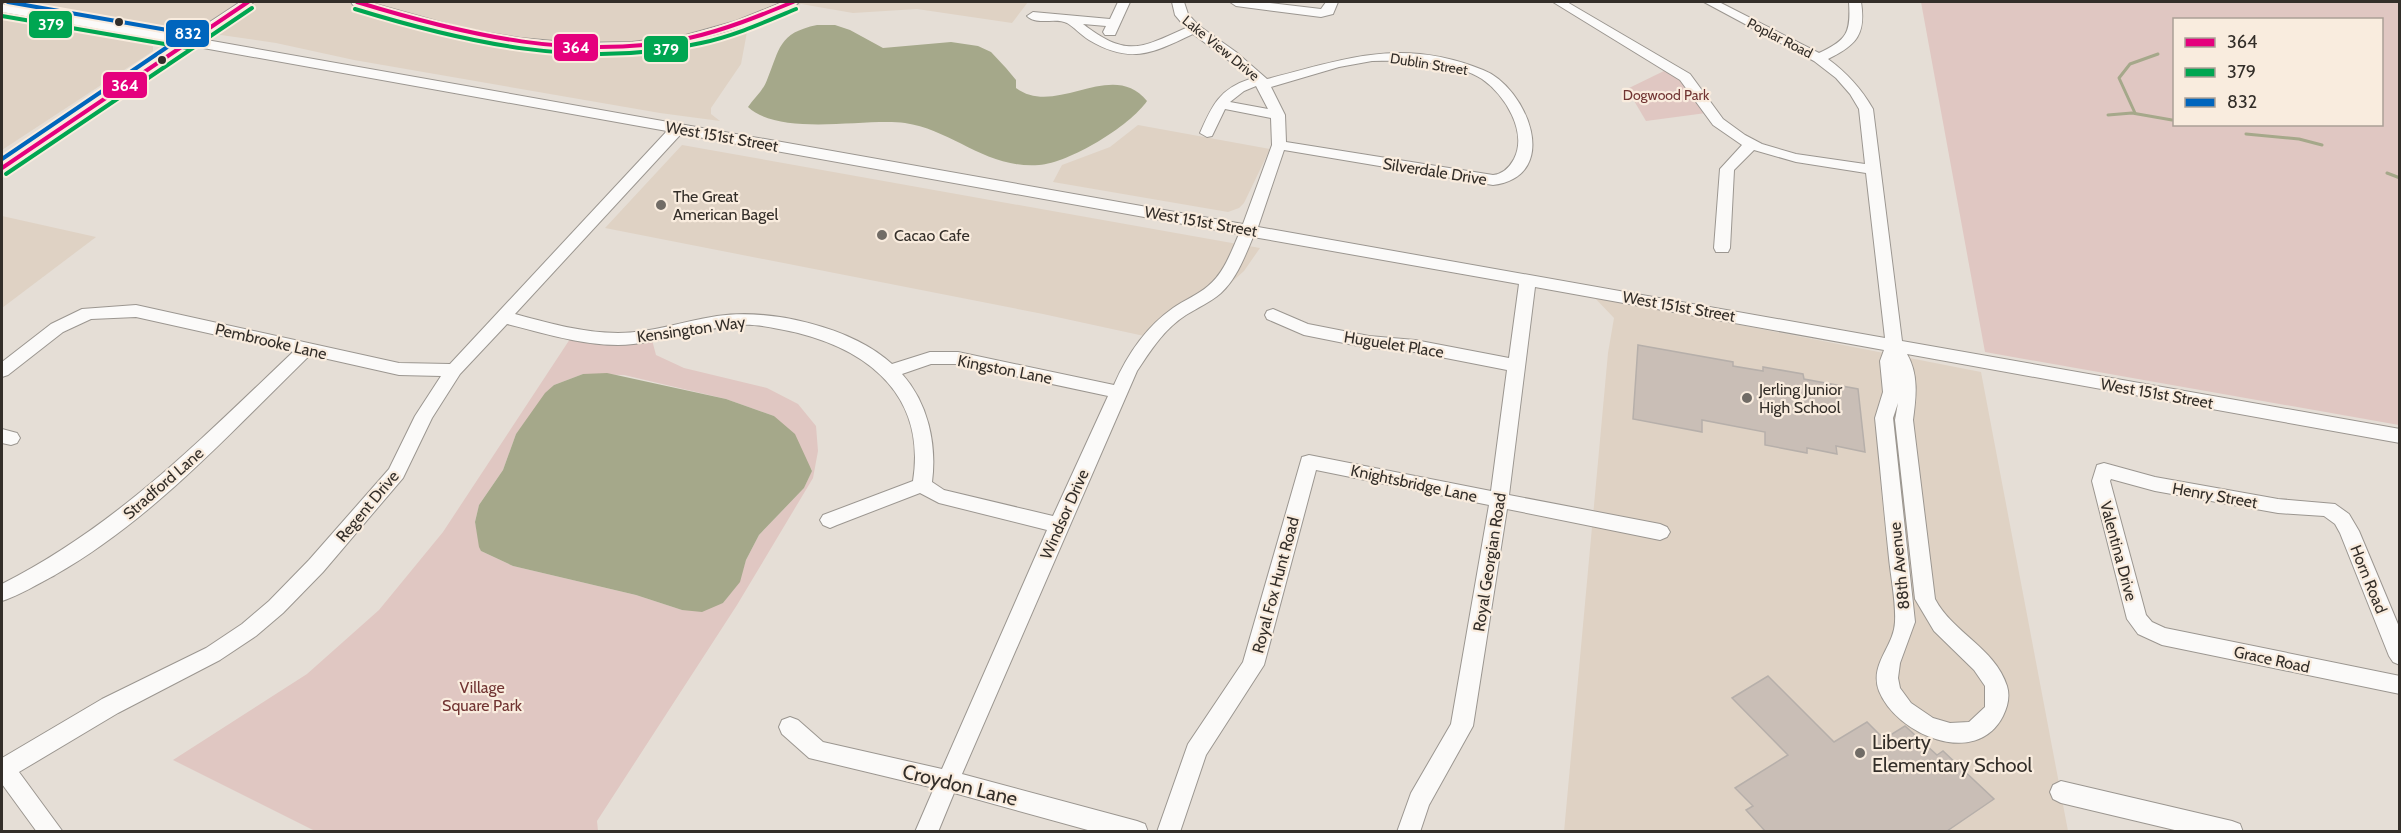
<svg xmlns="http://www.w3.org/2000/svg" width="2401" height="833" viewBox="0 0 2401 833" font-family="Cabin,sans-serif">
  <rect width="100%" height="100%" fill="#e5ded6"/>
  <g fill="#dfd2c4">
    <polygon points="17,2 1028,2 1012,23 917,9 853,13 801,4 754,27 747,32 741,64 711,108 711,114 720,121 660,113 354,60 276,43 165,27"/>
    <polygon points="2,17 153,44 153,51 2,150"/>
    <polygon points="1138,125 1270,149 1244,203 1239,208 1228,212 1053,182 1062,165 1110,147"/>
    <polygon points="682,145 1260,248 1244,271 1223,290 1184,317 1158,339 1043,314 605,228"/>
    <polygon points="2,216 96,237 2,308"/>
    <polygon points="1593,296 1981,372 2068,831 1564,832 1608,353 1614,318"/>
  </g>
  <g fill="#e0c7c2" fill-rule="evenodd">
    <path d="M1921 2H2399V425L1985 352ZM2174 20H2382V124H2174Z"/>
    <polygon points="1668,69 1684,81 1706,113 1646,121 1627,89"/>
    <path d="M570 339 652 340 656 355 684 368 767 388 798 404 816 426 818 451 813 478 737 605 597 821 598 831H315L173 760 307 674 379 610 443 532ZM583 374 624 375 726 399 774 416 812 470 804 488 759 535 746 560 739 582 723 603 682 610 636 595 513 566 481 551 475 522 479 505 503 470 516 434 554 385Z"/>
  </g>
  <g fill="#a5a88a">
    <path d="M817 25H835L850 30 883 48 951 42 978 46 991 52 1006 68 1016 80V88C1056 118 1112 58 1147 101 1130 126 1069 163 1039 165 986 169 953 130 905 123 864 118 780 137 748 107 754 98 763 91 767 80 780 49 778 33 817 25Z"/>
    <polygon points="607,373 726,399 774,416 795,434 812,471 804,488 759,535 746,560 740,582 723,603 702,612 682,610 636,595 513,566 481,551 479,547 475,522 479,505 503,470 516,434 545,393 554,385 583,374"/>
  </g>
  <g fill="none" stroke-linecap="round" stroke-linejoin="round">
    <g stroke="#a5a88a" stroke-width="3">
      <polyline points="2135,113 2119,78 2130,64 2158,54"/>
      <polyline points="2108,115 2132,113 2172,120"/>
      <polyline points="2246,134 2299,139 2322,145"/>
      <polyline points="2387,173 2400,178"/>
    </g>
  </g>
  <g fill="#c9beb6" stroke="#b6afaa" stroke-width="1.5">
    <polygon points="1638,345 1733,362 1733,366 1763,371 1763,367 1803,374 1804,379 1858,389 1865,452 1836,446 1837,454 1807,448 1807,453 1765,445 1765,432 1702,420 1702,432 1633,419"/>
    <polygon points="1768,676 1834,742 1867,722 1884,739 1905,726 1937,755 1943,751 1994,799 1947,831 1765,831 1746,810 1753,806 1735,788 1788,755 1732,698"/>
  </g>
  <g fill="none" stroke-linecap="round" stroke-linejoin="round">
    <defs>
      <g id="minor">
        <path d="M240 2H254L201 39 1243 224 1272 145 1271 118 1225 109 1212 136 1207 137 1200 133C1212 106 1219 89 1250 79L1247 74 1193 34C1153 53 1131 65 1089 40 1081 35 1074 27 1067 23 1055 17 1037 26 1027 16L1033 12 1110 19 1118 2H1130L1115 35H1105L1103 32 1106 26 1083 24C1127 58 1141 48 1186 28L1175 15 1172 2H1184L1188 14 1198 25 1236 52 1267 79C1346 59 1401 37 1483 70 1527 87 1563 176 1493 185L1284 150 1258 227 1885 338 1866 173 1796 162 1754 150 1734 170 1730 248 1728 252H1716L1714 248 1720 169 1742 145 1713 125 1680 80 1553 2H1567L1690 74 1723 119 1745 135 1762 144 1796 154 1865 164 1859 109 1850 94 1836 78 1814 61 1704 2H1719L1819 53C1847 40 1851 33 1849 2H1861C1866 34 1857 45 1828 59 1847 73 1861 88 1873 109L1902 341 2400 429V443L1907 354C1919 375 1916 397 1913 420L1935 599C1953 633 1995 648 2007 686 2010 696 2008 706 2003 716 1976 769 1896 734 1879 691 1869 664 1894 647 1895 622 1896 601 1891 579 1889 558 1884 512 1880 465 1875 418L1883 392 1880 361 1884 350 1535 287 1509 495 1660 524 1667 527 1670 532 1667 537 1660 540 1507 509 1473 726 1429 805 1420 832H1397L1411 793 1451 724 1489 505 1316 470 1264 665 1206 755 1180 832H1157L1188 744 1243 662 1302 457 1309 455 1491 491 1507 370 1415 352 1369 348 1304 335 1267 319 1265 315 1267 311 1273 309 1308 324 1369 336 1415 340 1509 358 1519 284 1253 237C1245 256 1237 278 1221 293 1211 302 1197 308 1186 315 1164 329 1151 350 1137 371L962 774 1137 821 1145 824 1148 832H1095L954 793 938 832H915L934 788 809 758 782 734 779 727 782 720 790 717 798 720 823 742 942 769 1047 530 939 503 920 493 837 525 830 528 823 525 820 520 823 515 913 481C926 399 873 352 798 333 779 329 759 324 740 325 699 328 659 344 618 345 580 345 543 333 507 324L460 374 432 418 403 478 323 572 283 613 256 636 220 660 118 713 19 772 63 832H37L2 784V758L102 699 206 648 242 624 269 601 309 560 389 469 415 416 441 376 399 375 310 355C230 433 153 519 55 575 38 584 20 595 2 601V584C118 525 200 440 293 352L136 317 91 319 63 332 8 375 2 377V362L51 324 82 309 136 305 399 363 450 364 667 131 192 46 7 171 2 172V162L178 43 2 12V4L187 37ZM1372 61C1406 60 1452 60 1482 79 1505 95 1528 132 1514 159 1509 168 1503 174 1493 175L1286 142 1285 115 1271 87 1339 67ZM1256 86 1268 109 1230 102 1244 91ZM681 134 1239 234C1231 252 1224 273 1208 286 1198 295 1184 300 1173 308 1146 327 1127 355 1114 385L958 352H930L892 364C852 327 770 308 717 316 684 321 651 333 618 333 583 333 549 323 515 314ZM931 364H958L1108 396 1053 516 944 490 932 482C937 444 928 403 902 374ZM1898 403 1895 420 1915 599 1934 631 1974 670 1985 686V707L1969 722 1950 723 1933 718 1911 703 1900 688 1898 678 1900 663 1915 622 1893 418Z"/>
        <path d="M351 2H368L465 29 520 38 576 43 632 42 686 35 736 21 783 2H799C789 13 744 27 728 31 595 67 481 46 353 5Z"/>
        <polygon points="1230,2 1262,2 1321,9 1326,2 1338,2 1333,14 1321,17 1236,6"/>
        <polygon points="2,429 17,433 20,438 17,443 11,445 2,443"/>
        <polygon points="2104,463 2155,477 2278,499 2335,504 2349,514 2359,531 2400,629 2400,665 2393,662 2389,656 2340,533 2335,524 2324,516 2278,513 2155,491 2111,479 2110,481 2146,615 2152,622 2165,628 2400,676 2400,694 2162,645 2138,634 2127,619 2092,481 2097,465"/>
        <polygon points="2061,781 2232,821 2240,824 2243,832 2183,832 2061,803 2053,799 2050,792 2053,785"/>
      </g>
    </defs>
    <use href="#minor" stroke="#9b9690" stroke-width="2"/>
    <use href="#minor" fill="#fbfaf9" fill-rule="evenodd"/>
    <defs>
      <g id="bus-1">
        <path d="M357 2C465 35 577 62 689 38 725 30 759 16 793 2"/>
        <polyline points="2,168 248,2"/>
      </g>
      <g id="bus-2">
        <path d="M355 9C466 43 585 70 701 43 734 36 765 22 796 9"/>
        <polyline points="2,16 188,48"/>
        <polyline points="6,174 252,8"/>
      </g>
      <g id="bus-3">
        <polyline points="8,2 190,34"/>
        <polyline points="2,159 185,35"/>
      </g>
    </defs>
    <use href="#bus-1" stroke="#f9ecde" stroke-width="8"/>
    <use href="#bus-2" stroke="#f9ecde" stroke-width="8"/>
    <use href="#bus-3" stroke="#f9ecde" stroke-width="8"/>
    <use href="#bus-1" stroke="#e5007d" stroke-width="4"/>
    <use href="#bus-2" stroke="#00a651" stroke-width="4"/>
    <use href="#bus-3" stroke="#0065bd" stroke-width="4"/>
  </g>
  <g fill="#332e29" stroke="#f9ecde" stroke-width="2">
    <circle cx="119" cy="22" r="5"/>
    <circle cx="162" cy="60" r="5"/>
  </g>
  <g fill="#716c66" stroke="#f9ecde" stroke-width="2">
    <circle cx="661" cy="205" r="6"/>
    <circle cx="882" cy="235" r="6"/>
    <circle cx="1747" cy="398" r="6"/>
    <circle cx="1860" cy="753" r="6"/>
  </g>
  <g text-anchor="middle" stroke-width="4.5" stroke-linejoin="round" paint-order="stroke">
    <g font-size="14" fill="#332e29" stroke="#f9ecde">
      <text transform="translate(1780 38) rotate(27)" y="5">Poplar Road</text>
      <text transform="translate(1221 48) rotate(39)" y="5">Lake View Drive</text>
      <text transform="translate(1429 64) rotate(9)" y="5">Dublin Street</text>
    </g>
    <g font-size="14" fill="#713432" stroke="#f9ecde">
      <text x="1666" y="100">Dogwood Park</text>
    </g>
    <g font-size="16" fill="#332e29" stroke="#f9ecde">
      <text transform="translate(722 136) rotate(10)" y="6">West 151st Street</text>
      <text transform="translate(1435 171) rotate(9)" y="6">Silverdale Drive</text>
      <text transform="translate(1201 221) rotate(10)" y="6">West 151st Street</text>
      <text transform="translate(1679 306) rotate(10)" y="6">West 151st Street</text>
      <text transform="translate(691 329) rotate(-8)" y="6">Kensington Way</text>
      <text transform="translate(271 341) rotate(13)" y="6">Pembrooke Lane</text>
      <text transform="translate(1394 344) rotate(9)" y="6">Huguelet Place</text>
      <text transform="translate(1005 369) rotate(11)" y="6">Kingston Lane</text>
      <text transform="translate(2157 393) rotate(10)" y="6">West 151st Street</text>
      <text transform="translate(163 483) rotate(-41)" y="6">Stradford Lane</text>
      <text transform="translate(1414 483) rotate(12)" y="6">Knightsbridge Lane</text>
      <text transform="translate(2215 495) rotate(10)" y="6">Henry Street</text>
      <text transform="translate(367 506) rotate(-50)" y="6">Regent Drive</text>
      <text transform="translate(1064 514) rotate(-66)" y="6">Windsor Drive</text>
      <text transform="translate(2119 551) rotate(75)" y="6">Valentina Drive</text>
      <text transform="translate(1489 562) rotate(-81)" y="6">Royal Georgian Road</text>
      <text transform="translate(1899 566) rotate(-96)" y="6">88th Avenue</text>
      <text transform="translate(2369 579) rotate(68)" y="6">Horn Road</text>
      <text transform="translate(1275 585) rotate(-75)" y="6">Royal Fox Hunt Road</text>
      <text transform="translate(2272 659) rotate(12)" y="6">Grace Road</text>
    </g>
    <g font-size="16" fill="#332e29" stroke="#f9ecde" text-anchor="start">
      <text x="673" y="202">The Great<tspan x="673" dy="18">American Bagel</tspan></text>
      <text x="894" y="241">Cacao Cafe</text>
      <text x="1759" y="395">Jerling Junior<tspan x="1759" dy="18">High School</tspan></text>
    </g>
    <g font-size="16" fill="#713432" stroke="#f9ecde">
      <text x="482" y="693">Village<tspan x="482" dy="18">Square Park</tspan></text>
    </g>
    <g font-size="20" fill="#332e29" stroke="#f9ecde" text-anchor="start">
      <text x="1872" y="749">Liberty<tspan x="1872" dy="23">Elementary School</tspan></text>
    </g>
    <g font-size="20" fill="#332e29" stroke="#f9ecde">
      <text transform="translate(960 785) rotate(14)" y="7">Croydon Lane</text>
    </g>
  </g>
  <g stroke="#f9ecde" stroke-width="2">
    <rect x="28" y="10" width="45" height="29" rx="6" fill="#00a651"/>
    <rect x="165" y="19" width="45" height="29" rx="6" fill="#0065bd"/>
    <rect x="553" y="33" width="46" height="29" rx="6" fill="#e5007d"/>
    <rect x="643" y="35" width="46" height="28" rx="6" fill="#00a651"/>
    <rect x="102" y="71" width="46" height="28" rx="6" fill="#e5007d"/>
  </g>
  <g font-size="16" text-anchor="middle" font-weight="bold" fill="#fff">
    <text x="51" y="30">379</text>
    <text x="188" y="39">832</text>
    <text x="576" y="53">364</text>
    <text x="666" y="55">379</text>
    <text x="125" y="91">364</text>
  </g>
  <rect width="2401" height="833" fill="none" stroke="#332e29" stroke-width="6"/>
  <rect x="2173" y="18" width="210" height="108" fill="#f9ecde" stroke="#aaa096" stroke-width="1.5"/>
  <rect x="2185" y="38" width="30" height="9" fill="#e5007d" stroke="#aaa096" stroke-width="1.5"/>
  <text x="2227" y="48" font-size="18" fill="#332e29">364</text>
  <rect x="2185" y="68" width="30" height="9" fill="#00a651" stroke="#aaa096" stroke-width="1.5"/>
  <text x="2227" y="78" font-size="18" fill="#332e29">379</text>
  <rect x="2185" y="98" width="30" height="9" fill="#0065bd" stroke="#aaa096" stroke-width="1.5"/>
  <text x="2227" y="108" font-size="18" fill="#332e29">832</text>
</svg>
